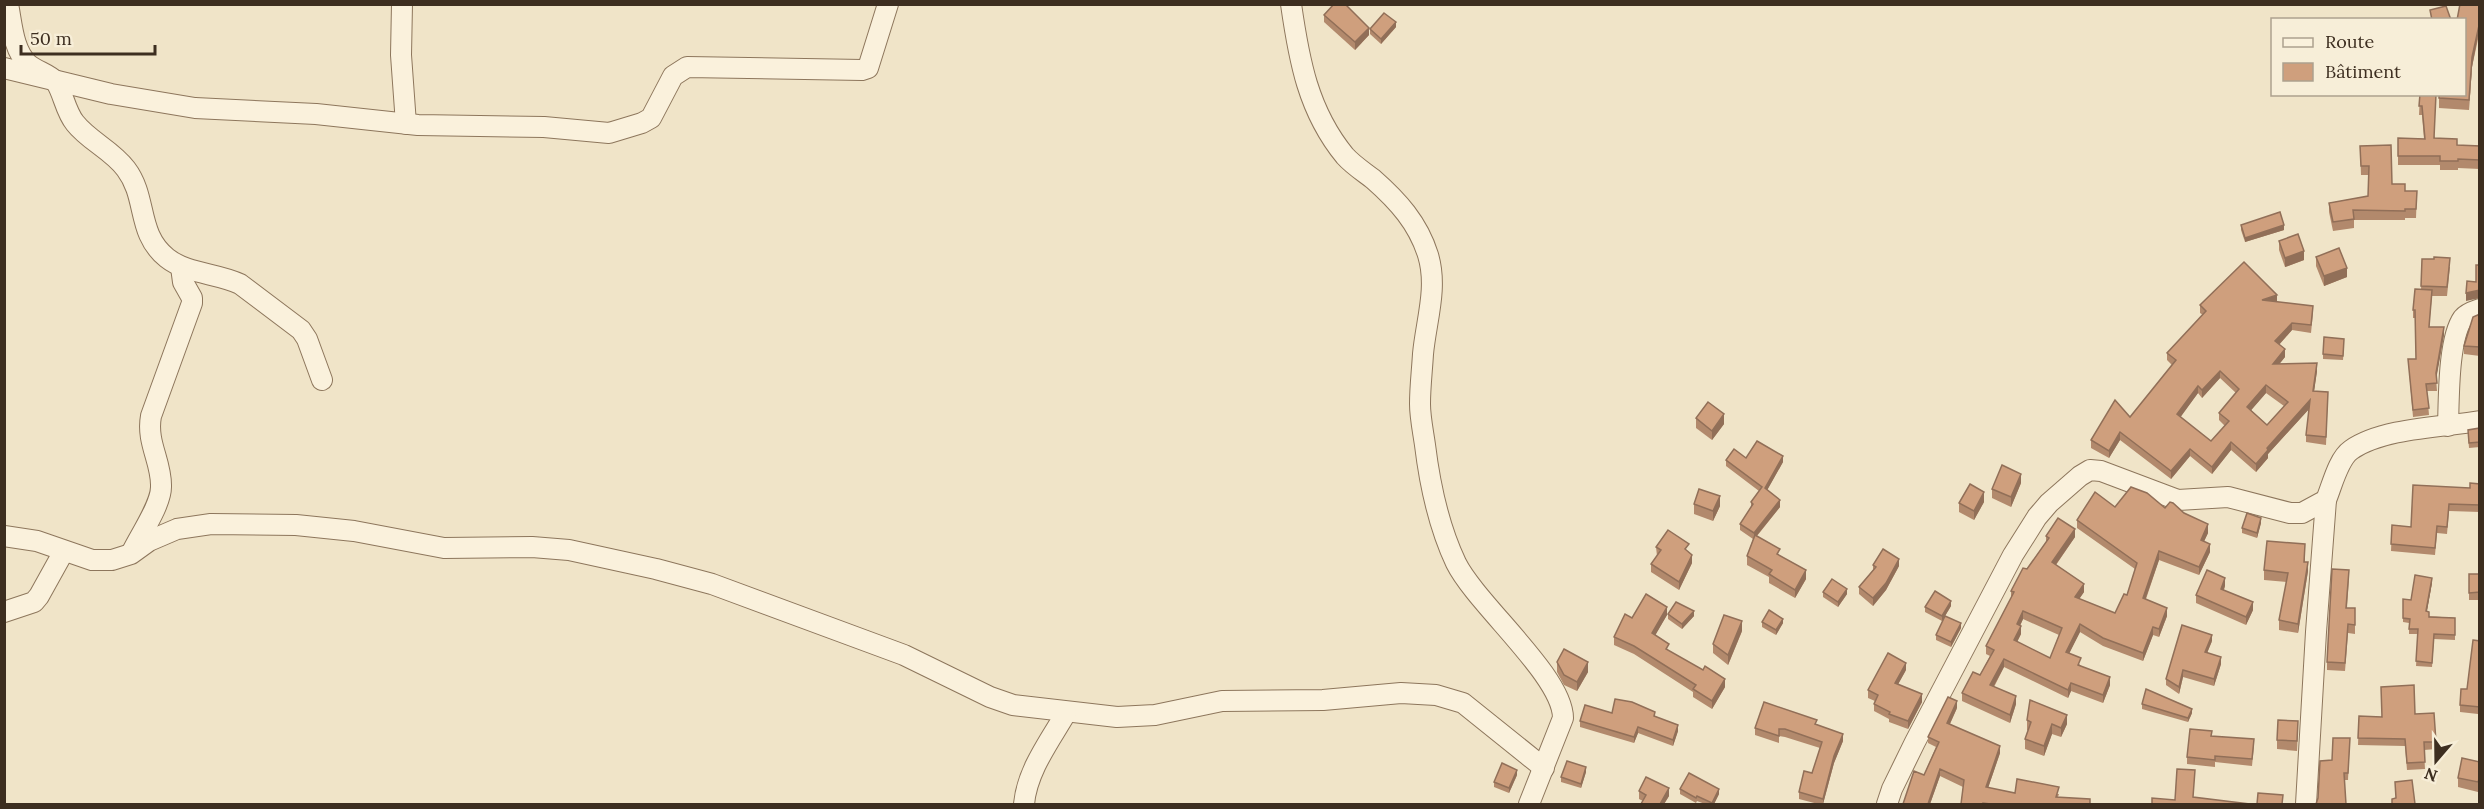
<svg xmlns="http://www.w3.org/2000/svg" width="2484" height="809" viewBox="0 0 2484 809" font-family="Lora,serif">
  <rect width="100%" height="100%" fill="#f0e4c8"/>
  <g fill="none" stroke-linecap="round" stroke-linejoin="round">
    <defs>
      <g id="street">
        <path d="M8 4C12 24 13 50 28 64 36 71 49 74 55 81 63 91 65 111 75 123 89 141 112 150 126 169 148 198 136 233 167 258 187 274 217 273 240 284L301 330 307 339 322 380"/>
        <polyline points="402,4 401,55 406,124"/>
        <path d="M1291 4C1299 60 1308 111 1345 156 1353 165 1364 172 1373 179 1398 201 1418 223 1428 255 1438 288 1426 321 1423 354 1422 371 1420 387 1420 404 1420 417 1423 431 1425 445 1430 486 1438 525 1456 563 1477 605 1563 676 1563 718L1529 804"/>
        <polyline points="4,68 111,94 195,108 316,114 418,125 544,127 609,133 642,123 651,118 673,76 687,67 862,70 868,68 888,4"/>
        <path d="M2448 426C2449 399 2448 339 2463 318 2467 313 2474 311 2480 309"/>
        <polyline points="4,536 37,541 92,560 112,560 131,554 149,541 177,529 211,524 296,525 354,531 444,548 532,547 569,550 656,569 712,584 904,655 990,697 1013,705 1117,717 1155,715 1222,701 1323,700 1401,693 1436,695 1463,703 1544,768"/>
        <path d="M132 552C140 535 161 505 161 487 162 462 146 443 151 416L192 303V298L183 282 181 267"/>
        <polyline points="4,612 34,602 39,596 64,551"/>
        <path d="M1024 804C1027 771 1049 742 1066 713"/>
        <path d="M1887 804 1892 789 1915 742 2013 555 2037 517 2049 503 2080 476 2090 470 2101 471 2178 500 2228 497 2290 513H2302L2326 500C2332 486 2338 459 2351 450 2382 428 2443 427 2480 421"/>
        <polyline points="2306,804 2316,632 2326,500"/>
      </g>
    </defs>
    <use href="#street" stroke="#8d765c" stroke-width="22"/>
    <use href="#street" stroke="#faf1dc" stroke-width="20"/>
  </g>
  <g fill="#b2896c" fill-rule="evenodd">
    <polygon points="2480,4 2480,30 2472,67 2469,110 2439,108 2439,94 2464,94"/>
    <polygon points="1324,15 1369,35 1355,50 1324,22"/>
    <polygon points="1396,27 1381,44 1370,34 1370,29"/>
    <polygon points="2420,94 2435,138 2457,145 2480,146 2480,169 2458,168 2458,170 2440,170 2440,165 2398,165 2398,138 2424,139 2422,115 2419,115"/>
    <polygon points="2360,146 2392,184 2405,191 2417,191 2416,218 2405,218 2405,220 2354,220 2354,228 2333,231 2329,212 2329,203 2368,196 2369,175 2361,175"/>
    <polygon points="2241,225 2284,230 2245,242 2241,230"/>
    <polygon points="2279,241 2304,260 2285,267 2279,250"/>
    <polygon points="2316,257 2347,277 2324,286 2316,266"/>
    <polygon points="2422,259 2450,267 2447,296 2432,296 2429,327 2444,335 2436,378 2437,391 2427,391 2429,415 2413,417 2408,359 2416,359 2415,318 2413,318 2413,310 2421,290"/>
    <path d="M2277 302 2313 313 2311 333 2292 330 2279 345 2285 357 2279 364 2317 371 2314 391 2328 392 2326 445 2306 442V435L2309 409 2268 454V458L2256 472 2231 450 2212 474 2190 456 2171 479 2120 440 2109 458 2091 448V440L2130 417 2172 365 2167 360V353L2203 315 2200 313V305ZM2220 378 2236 393 2219 413V420L2225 426 2211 441 2180 417 2198 393 2202 398ZM2266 393 2284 406 2267 425 2251 410Z"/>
    <polygon points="2480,314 2480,356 2464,354 2464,346"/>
    <polygon points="2344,343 2343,360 2323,359 2323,354"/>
    <polygon points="1696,418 1724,424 1712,440 1696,428"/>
    <polygon points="2480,428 2480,447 2469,448 2468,435"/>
    <polygon points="1746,458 1783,462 1767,490 1780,507 1757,536 1806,579 1795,598 1769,583 1769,577 1747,565 1747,556 1753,539 1740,530 1740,524 1751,508 1751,502 1759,491 1726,466 1726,460"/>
    <polygon points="2021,483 2011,507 1992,498 1992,489"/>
    <polygon points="2480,484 2480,512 2449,511 2447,534 2437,533 2435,555 2391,551 2392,525 2411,527 2470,488"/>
    <polygon points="1984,502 1974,520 1959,512 1959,503"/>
    <polygon points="1694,504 1720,506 1713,521 1694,514"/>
    <path d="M2115 507 2165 508 2184 513 2208 533 2204 541 2210 552 2199 575 2159 560 2146 599 2167 616 2159 637 2153 635 2143 661 2103 646 2080 632 2069 653 2081 666 2110 685 2103 703 2071 691 2068 698 2004 667 1994 687 2016 704 2010 723 1962 701V693L1980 675 1990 656 1986 654V646L2011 598V591L2046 542V536L2075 537 2056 565 2084 592 2079 599 2115 613 2127 595 2135 569 2077 528V520ZM2023 619 2059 635 2050 658 2017 642 2021 634 2020 626Z"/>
    <polygon points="2261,523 2257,538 2242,533 2242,528"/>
    <polygon points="1656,547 1689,552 1692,563 1679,590 1651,572 1651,564 1657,556"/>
    <polygon points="2305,554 2305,562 2308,571 2298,633 2279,630 2279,620 2287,582 2264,580 2264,570"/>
    <polygon points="1873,565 1899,566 1886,590 1873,606 1859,594 1859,587 1873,570"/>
    <rect x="2469" y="574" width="11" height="26"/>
    <polygon points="2349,578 2347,608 2355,608 2355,634 2348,633 2345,671 2327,670 2327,662"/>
    <polygon points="2432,583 2427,611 2429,616 2455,618 2455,640 2434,639 2432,667 2416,666 2418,634 2409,634 2409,623 2403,622 2403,599 2411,600"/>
    <polygon points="2225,586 2224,590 2253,610 2246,625 2196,603 2196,595"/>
    <polygon points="1823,592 1847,594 1838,607 1823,597"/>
    <polygon points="1951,606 1942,621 1925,612 1925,607"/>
    <polygon points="1668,614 1694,616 1682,629 1668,619"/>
    <polygon points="1667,615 1655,635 1669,651 1725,687 1712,709 1693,697 1693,692 1634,654 1614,645 1614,637 1632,618"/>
    <polygon points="1762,622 1783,623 1776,635 1762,627"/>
    <polygon points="1961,628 1951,647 1936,640 1936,635"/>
    <polygon points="1742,631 1728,665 1713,653 1713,644"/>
    <polygon points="2212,641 2207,653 2221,664 2214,686 2183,677 2179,694 2166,685 2166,679"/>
    <polygon points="2480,641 2480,725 2478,725 2478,714 2460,712 2460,705 2467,689"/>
    <polygon points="1557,662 1588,672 1577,691 1564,685 1557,672"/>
    <polygon points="1906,670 1898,684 1922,702 1908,729 1889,722 1889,719 1874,711 1874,704 1875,701 1868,698 1868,690"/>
    <polygon points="2142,704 2192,713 2188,722 2142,709"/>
    <polygon points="1957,708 1950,724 2000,753 1988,788 2015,793 2059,794 2058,797 2090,804 1961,804 1963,787 1940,776 1930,804 1903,804 1924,775 1936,747 1928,743 1928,737"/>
    <polygon points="1612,713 1655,716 1678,731 1673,746 1638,733 1634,743 1580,727 1580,721"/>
    <polygon points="2415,714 2436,742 2436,749 2424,750 2425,769 2407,770 2405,746 2358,745 2359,716 2381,717"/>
    <polygon points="2027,720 2067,724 2061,737 2052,734 2044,756 2025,749 2025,739 2028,731 2027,730"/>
    <polygon points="1817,725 1843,741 1834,763 1823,804 1818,804 1799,799 1799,792 1812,773 1820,748 1785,737 1779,736 1779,743 1755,735 1755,728"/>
    <polygon points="2298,730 2297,751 2277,749 2277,740"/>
    <polygon points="2212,736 2254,746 2252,766 2215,762 2215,767 2187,764 2187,757"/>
    <polygon points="2350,738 2348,780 2344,780 2332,760"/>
    <polygon points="2480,762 2480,785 2478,792 2458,787 2458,778"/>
    <polygon points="1586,772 1581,788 1561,782 1561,777"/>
    <polygon points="1517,775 1509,793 1494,787 1494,782"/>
    <polygon points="1680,789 1719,794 1714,804 1705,804 1697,801 1696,803 1680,794"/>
    <polygon points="1639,791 1669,796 1664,804 1641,804 1643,801 1639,799"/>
  </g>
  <g fill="#916f58">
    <polygon points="2479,21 2479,30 2472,67 2469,110 2472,57"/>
    <polygon points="1396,22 1396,27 1381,44 1381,39"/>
    <polygon points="1369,28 1369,35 1355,50 1355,42"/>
    <polygon points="2284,225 2284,230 2245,242 2245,238"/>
    <polygon points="2304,251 2304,260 2285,267 2285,258"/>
    <polygon points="2347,268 2347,277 2324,286 2324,276"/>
    <polygon points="2480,290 2480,298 2466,301 2466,293"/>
    <polygon points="2277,295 2277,303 2262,300"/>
    <polygon points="2292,323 2292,330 2275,349 2275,341"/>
    <polygon points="2444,327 2444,335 2436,380 2436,373"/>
    <polygon points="2285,349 2285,357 2273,372 2273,364"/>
    <polygon points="2317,363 2317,371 2313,399 2313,391"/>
    <polygon points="2220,371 2220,378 2202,398 2202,390"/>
    <polygon points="2266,385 2266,393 2247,415 2247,407"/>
    <polygon points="2198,386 2198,393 2177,422 2177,414"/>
    <polygon points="2310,400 2310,408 2268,454 2268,458 2256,472 2256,464 2267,448"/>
    <polygon points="1724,414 1724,424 1712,440 1712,431"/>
    <polygon points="2120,432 2120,440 2109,458 2109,451"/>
    <polygon points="2231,442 2231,450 2212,474 2212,467"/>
    <polygon points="2190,449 2190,456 2171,479 2171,471"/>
    <polygon points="1783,456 1783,462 1765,494 1765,488"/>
    <polygon points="2021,474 2021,483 2011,507 2011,497"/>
    <polygon points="1984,492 1984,502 1974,520 1974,511"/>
    <polygon points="1720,496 1720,506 1713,521 1713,511"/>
    <polygon points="1780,500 1780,507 1754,539 1754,533"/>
    <polygon points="2261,518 2261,523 2257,538 2257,533"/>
    <polygon points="2208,524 2208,533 2201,548 2201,540"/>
    <polygon points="2075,529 2075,537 2052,570 2052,562"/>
    <polygon points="2210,544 2210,552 2199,575 2199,567"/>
    <polygon points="2159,551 2159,560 2143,606 2143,598"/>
    <polygon points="1692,555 1692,563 1679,590 1679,582"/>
    <polygon points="1899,559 1899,566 1886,590 1873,606 1873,598"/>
    <polygon points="2308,562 2308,571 2298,633 2298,624"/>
    <polygon points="1806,570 1806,579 1795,598 1795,590"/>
    <polygon points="2225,578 2225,586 2221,596 2221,589"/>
    <polygon points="2432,578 2432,583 2426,616 2426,611"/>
    <polygon points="2084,584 2084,592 2075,605 2075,597"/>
    <polygon points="1847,589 1847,594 1838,607 1838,602"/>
    <polygon points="1951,601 1951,606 1942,621 1942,616"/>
    <polygon points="2253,602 2253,610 2246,625 2246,617"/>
    <polygon points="1667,607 1667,615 1652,641 1652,633"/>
    <polygon points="2167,608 2167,616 2159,637 2159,629"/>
    <polygon points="1694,611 1694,616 1682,629 1682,624"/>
    <polygon points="2023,611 2023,619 2017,632 2017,624"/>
    <polygon points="1783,619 1783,623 1776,635 1776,630"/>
    <polygon points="1742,621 1742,631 1728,665 1728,655"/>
    <polygon points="1961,623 1961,628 1951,647 1951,642"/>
    <polygon points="2080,624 2080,632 2066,660 2066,652"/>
    <polygon points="2021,626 2021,634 2014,648 2014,640"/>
    <polygon points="2153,627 2153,635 2143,661 2143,653"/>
    <polygon points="2212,635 2212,641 2205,658 2205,652"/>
    <polygon points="2221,657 2221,664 2214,686 2214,679"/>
    <polygon points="2004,659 2004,667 1990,693 1990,685"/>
    <polygon points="1588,662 1588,672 1577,691 1577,682"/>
    <polygon points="1906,663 1906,670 1895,690 1895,683"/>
    <polygon points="2183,670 2183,677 2179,694 2179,687"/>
    <polygon points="2110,677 2110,685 2103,703 2103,695"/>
    <polygon points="1725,679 1725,687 1712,709 1712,701"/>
    <polygon points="2071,683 2071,691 2068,698 2068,690"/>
    <polygon points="1922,694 1922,702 1908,729 1908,721"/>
    <polygon points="2016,696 2016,704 2010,723 2010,715"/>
    <polygon points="1957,701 1957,708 1947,730 1947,723"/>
    <polygon points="2192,709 2192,713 2188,722 2188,718"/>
    <polygon points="2067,715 2067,724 2061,737 2061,728"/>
    <polygon points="2052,724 2052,734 2044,756 2044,746"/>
    <polygon points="1678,725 1678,731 1673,746 1673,740"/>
    <polygon points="1638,727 1638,733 1634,743 1634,737"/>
    <polygon points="1843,734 1843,741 1834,763 1823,804 1823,799 1834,756"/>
    <polygon points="2000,746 2000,753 1986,794 1986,787"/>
    <polygon points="1586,767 1586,772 1581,788 1581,784"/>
    <polygon points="1940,769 1940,776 1930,804 1928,804"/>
    <polygon points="1517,770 1517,775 1509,793 1509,788"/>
    <polygon points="2480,776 2480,785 2478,792 2478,782"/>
    <polygon points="1669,788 1669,796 1664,804 1660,804"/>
    <polygon points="1719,789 1719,794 1714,804 1712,804"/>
  </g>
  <g fill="#cf9f7d" stroke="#916f58" stroke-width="1.5" fill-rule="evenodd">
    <polygon points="1334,4 1345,4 1369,28 1355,42 1324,15"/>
    <polygon points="2460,4 2480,4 2480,21 2472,57 2469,100 2439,98 2439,94 2464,94 2464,20 2457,20"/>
    <polygon points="2446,6 2451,20 2432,20 2430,10"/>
    <polygon points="1384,13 1396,22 1381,39 1370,29"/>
    <polygon points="2420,94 2436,94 2434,138 2457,139 2457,145 2480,146 2480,160 2458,159 2458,161 2440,161 2440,156 2398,156 2398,138 2425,139 2422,106 2419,106"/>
    <polygon points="2391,145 2392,184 2405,184 2405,191 2417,191 2416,209 2405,209 2405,211 2353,210 2354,219 2333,222 2329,203 2368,196 2369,166 2361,166 2360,146"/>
    <polygon points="2280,212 2284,225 2245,238 2241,225"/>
    <polygon points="2298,234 2304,251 2285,258 2279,241"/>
    <polygon points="2339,248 2347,268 2324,276 2316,257"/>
    <polygon points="2434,257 2450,258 2447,287 2421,286 2422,259 2434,259"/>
    <path d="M2244 262 2277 295 2262 300 2313 306 2311 325 2292 323 2275 341 2285 349 2273 364 2317 363 2313 391 2328 392 2326 437 2306 435 2310 400 2267 448 2268 450 2256 464 2231 442 2212 467 2190 449 2171 471 2120 432 2109 451 2091 440 2115 400 2130 417 2176 360 2167 353 2206 311 2200 305ZM2220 371 2239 389 2219 413 2229 421 2211 441 2177 414 2198 386 2202 390ZM2266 385 2288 402 2267 425 2247 407Z"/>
    <polygon points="2476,265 2480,265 2480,290 2466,293 2467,281 2476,282"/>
    <polygon points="2415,289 2432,290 2429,327 2444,327 2436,373 2437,383 2426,384 2429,408 2413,410 2408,359 2416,359 2415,310 2413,310"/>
    <polygon points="2480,314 2480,347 2464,346 2473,317"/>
    <polygon points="2324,337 2344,339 2343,356 2323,354"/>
    <polygon points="1708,402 1724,414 1712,431 1696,418"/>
    <polygon points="2480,428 2480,442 2469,443 2468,430"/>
    <polygon points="1757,441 1783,456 1765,488 1780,500 1754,533 1740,524 1753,504 1751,502 1762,487 1726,460 1734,449 1746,458"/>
    <polygon points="2002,465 2021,474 2011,497 1992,489"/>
    <polygon points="2470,483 2480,484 2480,505 2449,504 2447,527 2437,526 2435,548 2391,544 2392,525 2411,527 2413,485 2470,488"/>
    <polygon points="1970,484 1984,492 1974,511 1959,503"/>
    <path d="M2131 487 2147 493 2165 508 2170 502 2173 503 2184 513 2208 524 2201 540 2210 544 2199 567 2159 551 2143 598 2167 608 2159 629 2153 627 2143 653 2103 638 2080 624 2066 652 2081 658 2078 665 2110 677 2103 695 2071 683 2068 690 2004 659 1990 685 2016 696 2010 715 1962 693 1973 672 1980 675 1994 650 1986 646 2014 592 2011 591 2023 568 2027 569 2049 538 2046 536 2058 518 2075 529 2052 562 2084 584 2075 597 2115 613 2124 594 2127 595 2137 563 2077 520 2095 492 2115 507ZM2023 611 2062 628 2050 658 2014 640 2021 626 2017 624Z"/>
    <polygon points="1699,489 1720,496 1713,511 1694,504"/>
    <polygon points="2247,513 2261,518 2257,533 2242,528"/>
    <polygon points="1668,530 1689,544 1685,549 1692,555 1679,582 1651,564 1661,550 1656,547"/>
    <polygon points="1755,535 1780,549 1777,554 1806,570 1795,590 1769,574 1772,570 1747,556"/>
    <polygon points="2267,541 2305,544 2304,562 2308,562 2298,624 2279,620 2288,573 2264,570"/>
    <polygon points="1883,549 1899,559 1886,583 1873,598 1859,587 1876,567 1873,565"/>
    <polygon points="2332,569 2349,570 2346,608 2355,608 2355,625 2348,624 2345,663 2327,662"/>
    <polygon points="2207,570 2225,578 2221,589 2253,602 2246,617 2196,595"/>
    <polygon points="2469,574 2480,574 2480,592 2469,593"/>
    <polygon points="2415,575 2432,578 2426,611 2429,612 2429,617 2455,618 2455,635 2434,634 2432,663 2416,661 2418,629 2409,629 2410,619 2403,618 2403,599 2411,600"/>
    <polygon points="1832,579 1847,589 1838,602 1823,592"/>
    <polygon points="1935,591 1951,601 1942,616 1925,607"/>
    <polygon points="1646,594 1667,607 1652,633 1669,644 1666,649 1703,670 1705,666 1725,679 1712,701 1693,689 1696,685 1634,646 1614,637 1625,614 1632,618"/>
    <polygon points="1676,602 1694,611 1682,624 1668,614"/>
    <polygon points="1769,610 1783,619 1776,630 1762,622"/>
    <polygon points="1724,615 1742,621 1728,655 1713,644"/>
    <polygon points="1945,616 1961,623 1951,642 1936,635"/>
    <polygon points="2182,625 2212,635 2205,652 2221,657 2214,679 2183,670 2179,687 2166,679"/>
    <polygon points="2473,640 2480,641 2480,707 2460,705 2461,689 2467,689"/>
    <polygon points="1564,649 1588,662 1577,682 1564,675 1557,662"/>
    <polygon points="1888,653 1906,663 1895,683 1922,694 1908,721 1889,714 1890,712 1874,704 1878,695 1868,690"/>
    <polygon points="2414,685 2415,714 2434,713 2436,742 2424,742 2425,762 2407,763 2405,739 2358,738 2359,716 2382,717 2381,687"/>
    <polygon points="2146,689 2192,709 2188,718 2142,704"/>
    <polygon points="1948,697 1957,701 1947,723 2000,746 1986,787 2015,793 2017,779 2059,787 2056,797 2090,799 2090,804 1991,804 1983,803 1983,804 1961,804 1964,780 1940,769 1928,804 1903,804 1914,771 1924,775 1939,742 1928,737"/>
    <polygon points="1615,699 1632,702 1655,712 1654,716 1678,725 1673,740 1638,727 1634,737 1580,721 1585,705 1612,713"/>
    <polygon points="2030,700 2067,715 2061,728 2052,724 2044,746 2025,739 2031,722 2027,720"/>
    <polygon points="1764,702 1817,720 1815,724 1843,734 1834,756 1823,799 1799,792 1804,771 1812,773 1822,742 1785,729 1779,729 1779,736 1755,728"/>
    <polygon points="2278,720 2298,721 2297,741 2277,740"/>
    <polygon points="2190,729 2212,731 2211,736 2254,739 2252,759 2215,756 2215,760 2187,757"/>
    <polygon points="2333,738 2350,738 2348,773 2344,773 2346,804 2316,804 2318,798 2320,761 2332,760"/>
    <polygon points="2462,758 2480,762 2480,776 2478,782 2458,778"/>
    <polygon points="1567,761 1586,767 1581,784 1561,777"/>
    <polygon points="1502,763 1517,770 1509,788 1494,782"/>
    <polygon points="2177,769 2195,770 2193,797 2250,804 2152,804 2152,798 2175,800"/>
    <polygon points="1689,773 1719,789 1712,803 1697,796 1696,798 1680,789"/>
    <polygon points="1646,777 1669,788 1660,804 1641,804 1646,795 1639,791"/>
    <polygon points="2412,780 2415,804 2392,804 2392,799 2396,798 2395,782"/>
    <polygon points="2258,793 2283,795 2282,804 2257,804"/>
  </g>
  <rect width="2484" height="809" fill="none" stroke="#3d2e20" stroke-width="12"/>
  <rect x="2271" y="18" width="195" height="78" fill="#f7eed8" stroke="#ada18e" stroke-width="1.5"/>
  <rect x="2283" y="38" width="30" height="9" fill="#faf1dc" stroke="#ada18e" stroke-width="1.5"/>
  <text x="2325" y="48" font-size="18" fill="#3d2e20">Route</text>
  <rect x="2283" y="63" width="30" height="18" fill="#cf9f7d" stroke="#ada18e" stroke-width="1.5"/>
  <text x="2325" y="78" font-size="18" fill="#3d2e20">Bâtiment</text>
  <g transform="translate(2436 761) rotate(200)" stroke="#f7eed8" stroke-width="4.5" paint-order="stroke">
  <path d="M0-4.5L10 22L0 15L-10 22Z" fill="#3d2e20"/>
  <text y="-9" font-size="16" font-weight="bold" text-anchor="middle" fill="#3d2e20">N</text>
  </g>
  <path d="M21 45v9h134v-9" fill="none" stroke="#3d2e20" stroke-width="3"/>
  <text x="30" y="45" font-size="18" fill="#3d2e20" stroke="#f7eed8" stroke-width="4.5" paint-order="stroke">50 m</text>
</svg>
